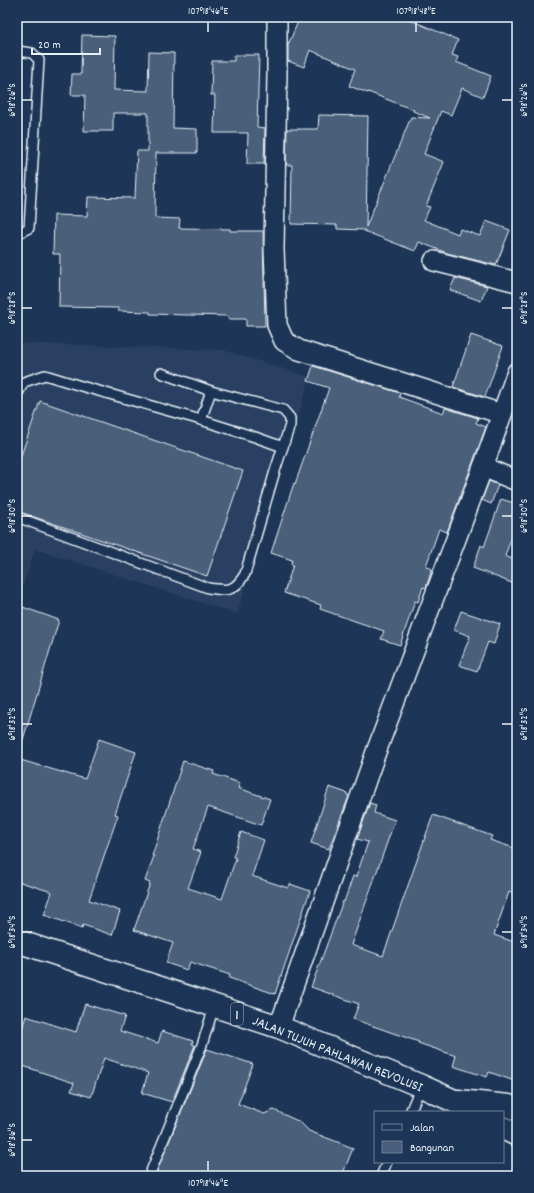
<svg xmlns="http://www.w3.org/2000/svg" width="534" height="1193" viewBox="0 0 534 1193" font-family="Dekko,sans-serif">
  <rect width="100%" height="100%" fill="#1d3557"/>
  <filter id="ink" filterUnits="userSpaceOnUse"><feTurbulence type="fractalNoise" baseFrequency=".025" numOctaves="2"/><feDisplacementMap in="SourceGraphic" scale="8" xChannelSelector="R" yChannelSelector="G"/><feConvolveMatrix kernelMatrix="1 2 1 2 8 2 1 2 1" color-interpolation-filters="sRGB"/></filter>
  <g filter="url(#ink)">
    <polygon fill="#2a4162" points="17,343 223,350 310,377 237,614 35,549 17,604"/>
    <g fill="#495e7a" stroke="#e8f1f8">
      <polygon points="300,17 403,17 458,40 452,55 458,57 456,62 491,76 483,97 462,88 451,115 441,111 424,154 444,162 426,206 430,207 424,220 458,234 460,229 480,236 486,221 510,230 496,265 447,253 419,242 415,251 364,231 365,230 337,229 337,225 291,224 292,165 286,165 287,129 318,129 319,115 368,116 366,227 411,117 430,118 413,111 414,110 368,92 368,93 349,86 355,69 310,50 304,67 288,61 288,45"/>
      <polygon points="82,35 115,36 114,90 148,91 149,52 174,53 173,128 197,129 197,153 156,153 155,218 180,219 179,228 230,229 230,231 263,231 265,326 246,326 246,319 228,319 228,316 150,314 150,312 118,311 118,308 59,307 60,254 53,254 54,215 87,216 88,197 135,198 137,151 148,151 148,113 113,113 113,131 84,131 85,95 71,95 72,74 81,74"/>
      <polygon points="234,55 259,55 257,127 265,128 264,164 247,164 248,133 214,133 215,95 211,95 212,61 234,61"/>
      <polygon points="455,278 487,286 481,301 450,290"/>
      <polygon points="471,335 503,346 485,397 453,387"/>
      <polygon points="313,366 400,393 399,397 443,413 445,408 478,418 476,423 486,427 447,532 439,529 426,566 432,569 426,588 423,587 418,602 415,601 400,645 381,639 384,631 320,609 321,605 284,593 293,565 291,564 292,560 271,553 294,483 295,484 329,388 308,381"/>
      <polygon points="40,401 243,471 207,576 17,511 17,467"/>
      <polygon points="489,481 498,485 491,504 482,500"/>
      <polygon points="501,499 517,504 517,521 505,556 517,561 517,585 473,568 481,545 484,547"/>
      <polygon points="17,605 59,620 22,743 17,742"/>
      <polygon points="461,611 500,624 494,644 488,642 477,671 459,665 470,636 454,630"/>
      <polygon points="99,739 136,752 115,814 118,815 89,900 120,911 112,935 83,925 82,928 44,915 52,892 17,881 17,759 85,779"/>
      <polygon points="183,761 214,771 213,774 240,783 238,788 270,799 261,825 208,807 193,849 201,852 188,888 222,899 236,858 233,857 241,832 264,840 252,876 288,888 290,884 310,891 275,994 229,978 230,975 190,962 187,970 166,963 173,943 134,930 150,883 145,881 154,856 152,856"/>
      <polygon points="329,787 347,793 347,795 349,796 329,849 311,843"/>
      <polygon points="370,803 376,805 374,813 395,820 351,945 383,956 433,815 492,836 490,840 517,849 517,895 509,892 494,935 517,943 517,1082 489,1072 487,1077 453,1066 456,1056 418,1043 419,1042 353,1019 359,1004 311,987 343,901 344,902 353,876 356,877 368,842 357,839"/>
      <polygon points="85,1004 125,1016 120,1031 158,1043 162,1031 193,1041 192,1044 195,1045 172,1102 142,1093 148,1073 104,1058 91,1097 71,1091 74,1083 17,1064 17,1045 26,1016 76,1032"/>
      <polygon points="207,1049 253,1064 238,1104 264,1114 274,1110 300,1122 309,1131 353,1148 342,1176 155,1176"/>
    </g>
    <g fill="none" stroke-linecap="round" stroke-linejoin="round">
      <defs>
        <g id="lane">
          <polyline points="17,51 32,53 39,60 29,228 17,234"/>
          <polyline points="17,395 24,382 45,375 81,386 201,420 255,437 283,447"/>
          <polyline points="201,420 211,391"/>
          <path d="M17 517 208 588C228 591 234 592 245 574L275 471 290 425V418L283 410 211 391 161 373"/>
          <polyline points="410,1112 421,1086"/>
          <polyline points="149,1176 202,1045 214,1007"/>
          <polyline points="381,1176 387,1162"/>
        </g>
        <g id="street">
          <polyline points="277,17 277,74 274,249 277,325 284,341 299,350 502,414"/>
          <polyline points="434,261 517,282"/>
          <polyline points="517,372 483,467 517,481"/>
          <polyline points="279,1027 376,752 483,467"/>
        </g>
        <g id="primary">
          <polyline points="17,941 279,1027 421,1086 452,1100 473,1112"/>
          <polyline points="458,1101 509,1106 517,1110"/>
          <polyline points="503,1128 517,1135"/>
        </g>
      </defs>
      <use href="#lane" stroke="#e8f1f8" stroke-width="12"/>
      <use href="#street" stroke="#e8f1f8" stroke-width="22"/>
      <use href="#primary" stroke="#e8f1f8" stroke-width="25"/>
      <use href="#lane" stroke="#1d3557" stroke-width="9"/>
      <use href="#street" stroke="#1d3557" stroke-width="19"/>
      <use href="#primary" stroke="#1d3557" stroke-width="22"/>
    </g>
  </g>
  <path fill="none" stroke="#e8f1f8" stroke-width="1.5" d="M208 22V32M416 22V32M22 100H32M502 100H512M22 308H32M502 308H512M22 516H32M502 516H512M22 724H32M502 724H512M22 932H32M502 932H512M22 1140H32M208 1161V1171"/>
  <g text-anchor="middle" stroke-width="3.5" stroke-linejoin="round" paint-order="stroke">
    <rect fill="#1d3557" stroke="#abb9c8" stroke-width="1" x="231" y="1003" width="12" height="22" rx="3"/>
    <g font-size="13" font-weight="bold" fill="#e8f1f8">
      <text x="237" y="1019">1</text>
    </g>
    <g font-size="14" fill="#e8f1f8" stroke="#1d3557">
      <text transform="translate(338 1053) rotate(22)" y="5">JALAN TUJUH PAHLAWAN REVOLUSI</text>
    </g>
  </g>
  <rect width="534" height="1193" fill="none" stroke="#1d3557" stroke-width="44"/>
  <rect x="374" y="1111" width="130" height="52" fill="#1d3557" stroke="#6e8097"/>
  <rect x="382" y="1124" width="20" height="6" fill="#1d3557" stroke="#6e8097"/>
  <text x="410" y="1131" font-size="12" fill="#e8f1f8">Jalan</text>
  <rect x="382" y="1141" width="20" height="12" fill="#495e7a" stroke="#6e8097"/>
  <text x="410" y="1151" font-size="12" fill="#e8f1f8">Bangunan</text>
  <path d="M32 48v6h68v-6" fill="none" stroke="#e8f1f8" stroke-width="2"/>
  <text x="38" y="48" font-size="12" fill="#e8f1f8" stroke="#1d3557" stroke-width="3" paint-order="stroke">20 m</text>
  <rect x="22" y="22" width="490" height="1149" fill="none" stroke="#e8f1f8" stroke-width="1.5"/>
  <g font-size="10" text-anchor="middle" fill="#e8f1f8">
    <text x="208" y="14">107°18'46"E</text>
    <text x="416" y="14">107°18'48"E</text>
    <text transform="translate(11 100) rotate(-90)" y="4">6°18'26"S</text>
    <text transform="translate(523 100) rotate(-90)" y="4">6°18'26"S</text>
    <text transform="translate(11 308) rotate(-90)" y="4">6°18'28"S</text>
    <text transform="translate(523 308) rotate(-90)" y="4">6°18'28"S</text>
    <text transform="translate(11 516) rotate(-90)" y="4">6°18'30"S</text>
    <text transform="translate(523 516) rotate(-90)" y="4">6°18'30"S</text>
    <text transform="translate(11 724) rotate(-90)" y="4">6°18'32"S</text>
    <text transform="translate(523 724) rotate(-90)" y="4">6°18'32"S</text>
    <text transform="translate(11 932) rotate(-90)" y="4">6°18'34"S</text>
    <text transform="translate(523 932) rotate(-90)" y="4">6°18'34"S</text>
    <text transform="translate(11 1140) rotate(-90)" y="4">6°18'36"S</text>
    <text x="208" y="1186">107°18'46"E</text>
  </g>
</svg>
